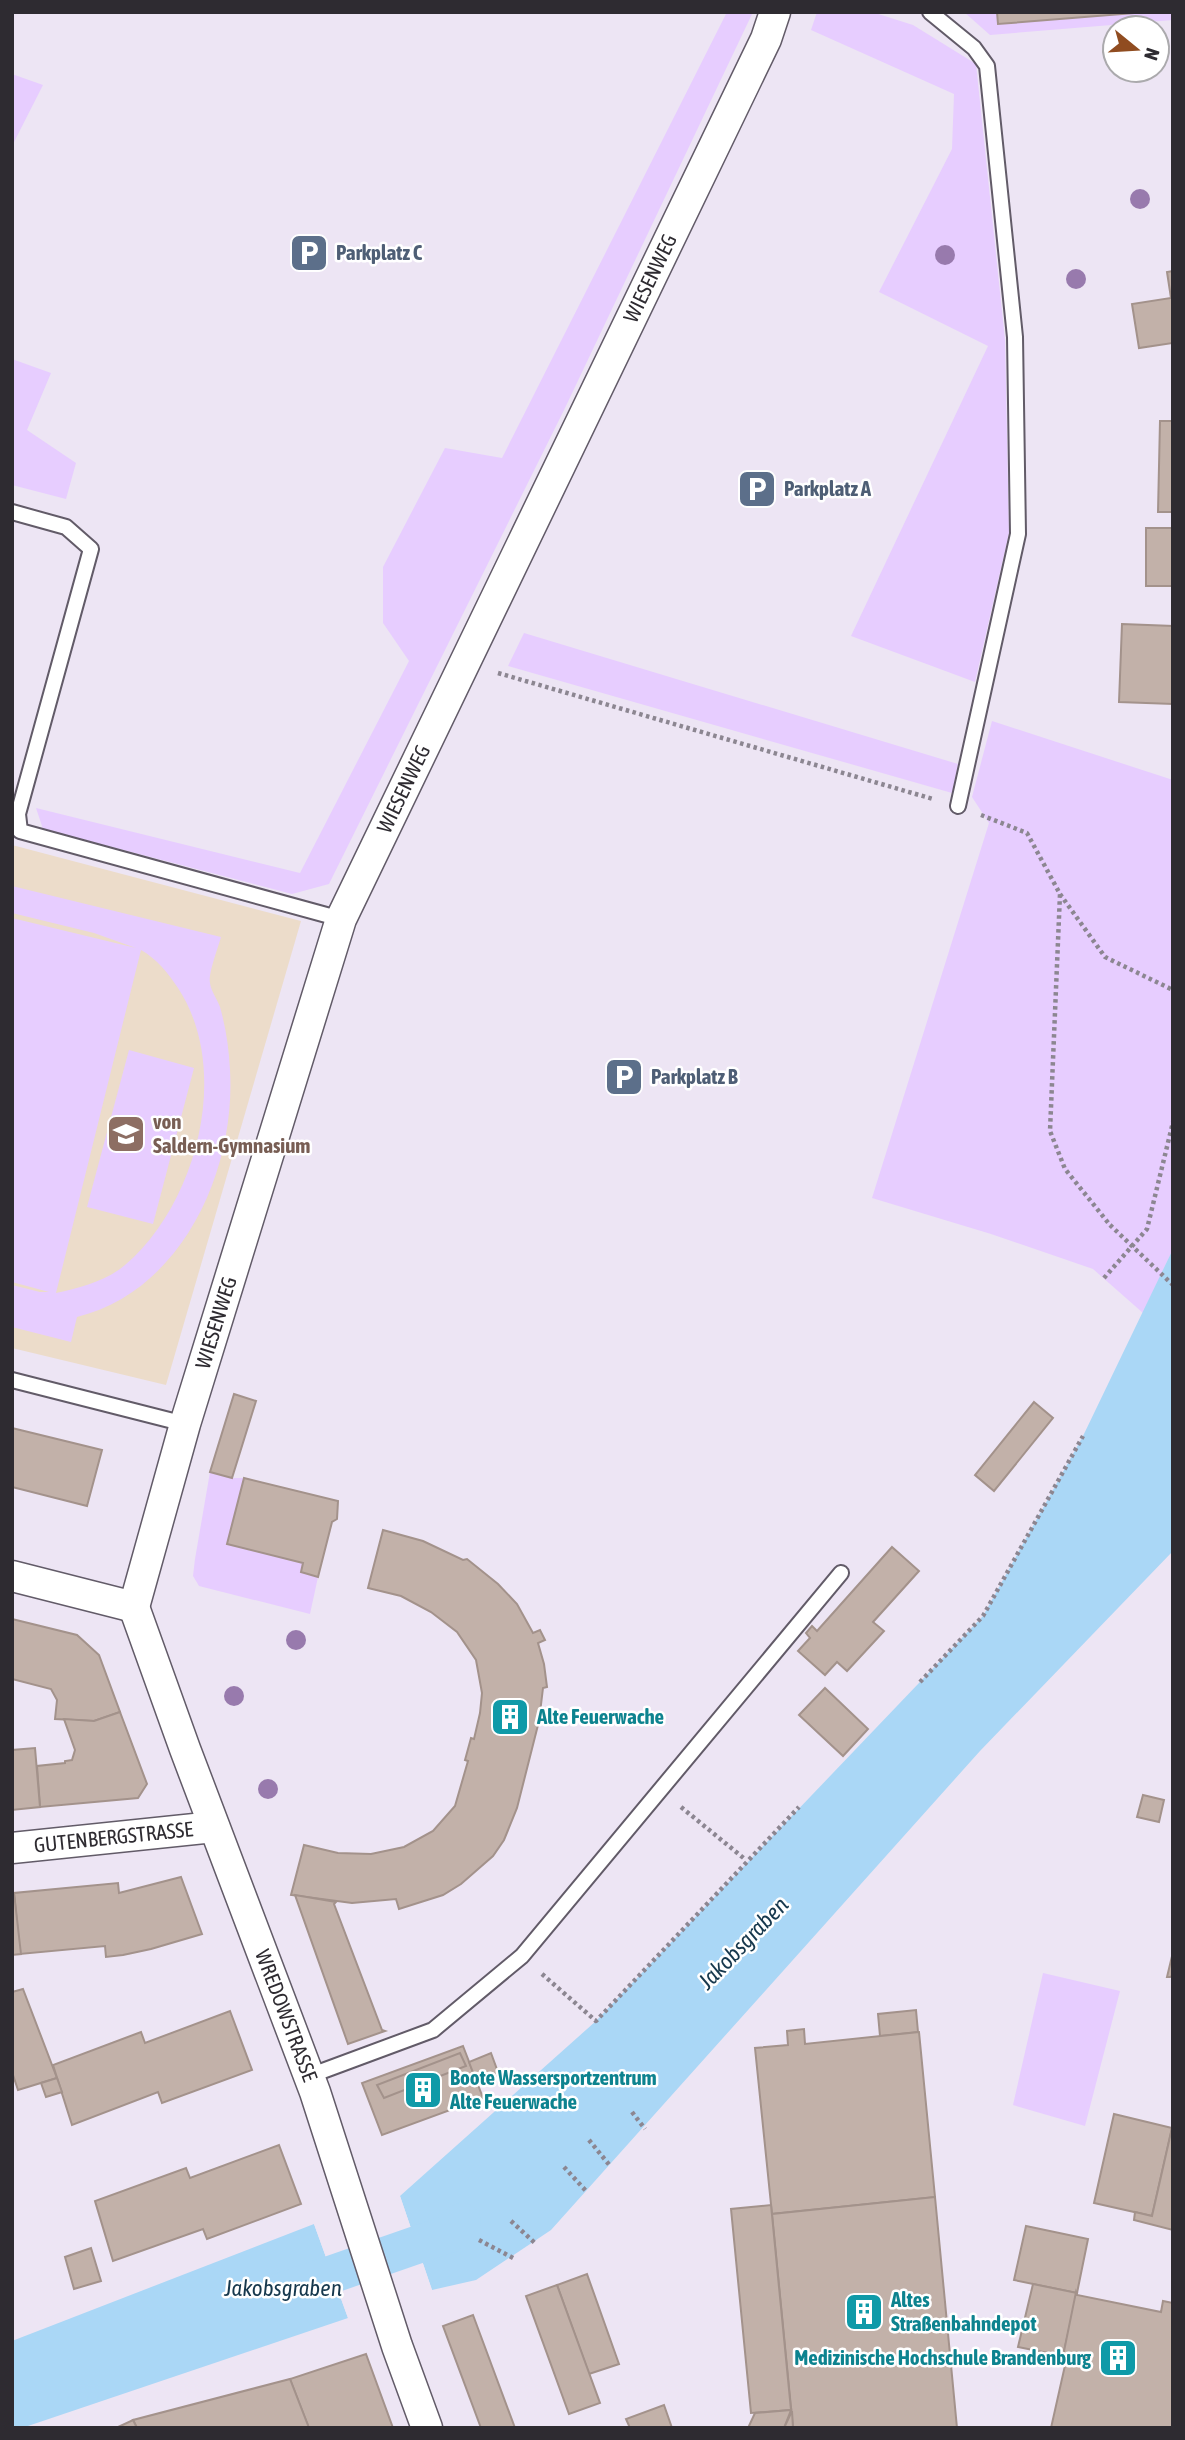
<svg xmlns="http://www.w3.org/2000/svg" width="1185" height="2440" viewBox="0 0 1185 2440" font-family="'Asap Condensed',sans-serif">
  <rect width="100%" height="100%" fill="#ede5f4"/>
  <polygon fill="#ecdcca" points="12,845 301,921 166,1385 12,1348"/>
  <g fill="#e7cdff" fill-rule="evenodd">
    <polygon points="727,12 753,12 565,408 329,884 292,894 43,829 36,808 300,873 409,661 383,623 383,567 445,448 502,458"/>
    <polygon points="817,12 872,12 913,25 976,64 1005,340 1009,533 975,682 851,636 988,346 879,292 952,149 954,94 811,30"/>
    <polygon points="964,12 1173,12 1173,20 990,35"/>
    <polygon points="12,74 43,85 12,146"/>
    <polygon points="12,359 51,373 27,430 76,463 66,499 12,485"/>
    <polygon points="524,633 958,764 952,793 508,666"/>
    <polygon points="992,721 1173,780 1173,1249 1143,1313 1093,1269 991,1234 872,1198 989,823 972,797"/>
    <path d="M12 886 221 937C218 948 208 974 210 983 211 991 217 999 220 1007 226 1028 229 1049 230 1070 236 1171 182 1291 77 1317L71 1342 12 1327V1285L40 1292H49L12 1282V918L136 948 94 933 12 913ZM141 950C157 959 168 973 178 988 232 1070 197 1204 125 1265 106 1281 80 1288 56 1293Z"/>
    <polygon points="129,1050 194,1068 153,1224 87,1207"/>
    <polygon points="210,1472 232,1478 244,1478 227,1544 303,1563 301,1572 318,1577 310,1614 199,1586 193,1576 195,1559"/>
    <polygon points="1043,1973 1120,1991 1085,2126 1013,2105"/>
  </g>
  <g fill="#aad7f6">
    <polygon points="1173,1249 1173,1551 980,1751 551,2230 476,2280 432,2290 400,2196 596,2021 983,1616 1083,1436"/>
    <polygon points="314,2224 348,2318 22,2428 12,2428 12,2341"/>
  </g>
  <g fill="#ede5f4">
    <polygon points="400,2196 432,2290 429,2292 397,2197"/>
    <polygon points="318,2222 335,2273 351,2317 348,2318 332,2274 314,2224"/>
  </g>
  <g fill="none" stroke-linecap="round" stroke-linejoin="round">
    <polyline stroke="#aad7f6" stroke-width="38" points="284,2291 448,2234 462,2222"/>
  </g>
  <g fill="#c2b1a9" stroke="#a3928b" stroke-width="2">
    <polygon points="997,12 1147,12 998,24"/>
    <polygon points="1173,271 1173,343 1139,348 1132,304 1171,298 1167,272"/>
    <polygon points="1160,421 1173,421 1173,512 1158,512"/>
    <rect x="1146" y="528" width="27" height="58"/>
    <polygon points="1122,624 1173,626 1173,704 1119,702"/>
    <polygon points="234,1394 256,1401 232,1478 210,1472"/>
    <polygon points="1034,1402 1053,1418 994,1491 975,1475"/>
    <polygon points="12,1428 102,1450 87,1506 12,1487"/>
    <polygon points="244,1478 338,1501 337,1519 332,1522 318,1577 301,1572 303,1563 227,1544"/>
    <polygon points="383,1530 423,1541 463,1560 467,1559 498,1584 517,1604 533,1633 540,1630 545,1640 538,1643 544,1664 547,1687 543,1688 539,1721 517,1808 504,1840 493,1856 461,1884 443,1895 399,1909 396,1899 352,1903 291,1895 304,1845 338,1853 371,1854 404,1847 433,1831 455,1806 468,1761 465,1760 471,1738 474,1739 480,1713 482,1693 476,1660 457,1632 431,1612 401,1596 368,1588"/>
    <polygon points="892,1547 919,1571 873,1622 884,1631 847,1671 837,1662 825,1675 798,1651 810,1638 806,1633 812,1626 817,1631"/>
    <polygon points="12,1619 77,1635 99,1655 120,1712 94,1721 55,1719 57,1700 51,1689 12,1679"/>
    <polygon points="825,1688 868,1729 843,1756 799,1715"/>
    <polygon points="120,1712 147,1784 138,1798 40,1807 37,1766 65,1763 65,1761 72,1760 75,1750 64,1719 94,1721"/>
    <polygon points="35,1748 40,1807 12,1810 12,1750"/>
    <polygon points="1143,1795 1164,1800 1159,1822 1137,1817"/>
    <polygon points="181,1877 202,1934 151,1949 123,1955 106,1957 105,1946 20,1954 14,1893 118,1883 119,1893"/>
    <polygon points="12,1893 14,1893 21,1954 12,1955"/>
    <polygon points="295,1895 336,1902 334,1904 382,2030 385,2031 348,2044"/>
    <polygon points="1173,1952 1173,1976 1170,1977 1167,1977"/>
    <polygon points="23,1989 57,2078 18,2090 12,2072 12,1992"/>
    <polygon points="916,2010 918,2032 880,2036 878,2014"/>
    <polygon points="230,2011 252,2070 162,2103 158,2092 72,2125 53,2065 141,2032 145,2043"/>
    <polygon points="804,2029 805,2044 919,2032 935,2197 772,2214 755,2048 788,2045 787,2031"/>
    <polygon points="463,2046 483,2098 382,2135 362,2083"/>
    <polygon points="460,2053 466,2066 384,2098 377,2085"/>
    <polygon points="491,2053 499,2075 477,2083 469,2062"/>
    <polygon points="57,2078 62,2092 46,2097 41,2083"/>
    <polygon points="1114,2114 1172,2128 1152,2216 1094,2203"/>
    <polygon points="1172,2128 1173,2129 1173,2230 1134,2220 1135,2212 1152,2216"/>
    <polygon points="279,2145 301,2204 207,2239 203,2229 113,2261 95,2201 186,2168 190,2178"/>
    <polygon points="935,2197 957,2428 793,2428 772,2214"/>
    <polygon points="771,2205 791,2410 751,2413 731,2209"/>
    <polygon points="1026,2226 1088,2239 1077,2293 1014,2280"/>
    <polygon points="91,2248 101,2281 74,2289 65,2257"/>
    <polygon points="587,2274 619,2364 589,2374 557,2285"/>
    <polygon points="1033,2284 1077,2293 1063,2356 1018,2347"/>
    <polygon points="557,2285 600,2403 569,2414 526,2296"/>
    <polygon points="1076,2292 1077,2295 1161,2312 1163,2301 1173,2303 1173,2428 1051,2428 1066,2361 1063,2360 1063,2356"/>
    <polygon points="473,2315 515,2428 481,2428 443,2326"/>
    <polygon points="366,2354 393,2428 309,2428 290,2379"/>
    <polygon points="290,2379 309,2428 137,2428 133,2420"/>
    <polygon points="664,2405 672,2428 630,2428 626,2419"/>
    <polygon points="791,2410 784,2428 748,2428 755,2413"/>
    <polygon points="792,2411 793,2428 784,2428"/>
    <polygon points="133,2420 137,2428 116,2428"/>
  </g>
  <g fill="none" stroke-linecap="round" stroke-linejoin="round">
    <defs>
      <g id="service">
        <polyline points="930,12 974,48 987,66 1015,337 1018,534 958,806"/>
        <polyline points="12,512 66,527 91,549 18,814 20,831 341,919"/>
        <polyline points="12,1380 185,1424"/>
        <polyline points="309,2076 433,2030 522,1956 841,1573"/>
      </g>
      <g id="minor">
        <polyline points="12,1576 134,1607"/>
        <path id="s1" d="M134 1607 185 1424 341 919 766 39 775 12"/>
        <path id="s2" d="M134 1607 185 1749 315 2092 397 2346 427 2428"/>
        <path id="s3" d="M12 1848 214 1827"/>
      </g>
    </defs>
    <use href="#service" stroke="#625b68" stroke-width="18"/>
    <use href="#minor" stroke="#625b68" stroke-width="33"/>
    <g stroke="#8c8691" stroke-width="4.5" stroke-dasharray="3.5 3.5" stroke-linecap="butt">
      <polyline points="498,673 933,799"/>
      <polyline points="981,815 1027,833 1060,894 1050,1131 1065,1169 1110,1225"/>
      <polyline points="1060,894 1105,957 1173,990"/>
      <polyline points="1104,1278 1147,1229 1173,1122"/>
      <polyline points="920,1682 983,1616 1083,1436"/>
      <polyline points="681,1807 746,1860"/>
      <polyline points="542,1974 596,2021 799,1807"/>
      <polyline points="632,2112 645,2129"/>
      <polyline points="589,2140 611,2167"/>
      <polyline points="564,2167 587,2192"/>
      <polyline points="511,2221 536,2244"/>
      <polyline points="479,2240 515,2259"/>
    </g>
    <use href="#service" stroke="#fff" stroke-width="14"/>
    <use href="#minor" stroke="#fff" stroke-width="30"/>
    <polyline stroke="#8c8691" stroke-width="4.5" stroke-dasharray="3.5 3.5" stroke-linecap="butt" points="1110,1225 1173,1285"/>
  </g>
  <g fill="#987aad">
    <circle cx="1140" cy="199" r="10"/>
    <circle cx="945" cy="255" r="10"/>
    <circle cx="1076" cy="279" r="10"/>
    <circle cx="296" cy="1640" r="10"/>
    <circle cx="234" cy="1696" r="10"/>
    <circle cx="268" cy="1789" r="10"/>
  </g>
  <defs>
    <symbol id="parking-square" viewBox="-11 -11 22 22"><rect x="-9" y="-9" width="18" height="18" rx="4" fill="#5c6f8a" stroke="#fff"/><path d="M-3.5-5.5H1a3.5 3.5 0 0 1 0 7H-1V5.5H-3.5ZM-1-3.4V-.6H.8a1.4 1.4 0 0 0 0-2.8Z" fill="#fff"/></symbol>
    <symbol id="school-square" viewBox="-11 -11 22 22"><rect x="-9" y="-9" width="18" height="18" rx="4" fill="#8d6e63" stroke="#fff"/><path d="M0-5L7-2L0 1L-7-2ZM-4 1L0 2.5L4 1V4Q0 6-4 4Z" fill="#fff"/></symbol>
    <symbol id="building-square" viewBox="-11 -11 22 22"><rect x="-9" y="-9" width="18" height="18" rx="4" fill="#0f9aa8" stroke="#fff"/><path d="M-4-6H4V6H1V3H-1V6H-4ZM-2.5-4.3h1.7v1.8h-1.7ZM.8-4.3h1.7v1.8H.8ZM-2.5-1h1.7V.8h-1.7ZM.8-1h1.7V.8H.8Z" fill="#fff"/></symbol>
  </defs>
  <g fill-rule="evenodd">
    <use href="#parking-square" x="287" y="231" width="44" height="44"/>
    <use href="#parking-square" x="735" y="467" width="44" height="44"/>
    <use href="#parking-square" x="602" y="1055" width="44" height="44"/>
    <use href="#school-square" x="104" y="1112" width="44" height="44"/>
    <use href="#building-square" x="488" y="1695" width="44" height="44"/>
    <use href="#building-square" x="401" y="2068" width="44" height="44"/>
    <use href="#building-square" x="842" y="2290" width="44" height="44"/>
    <use href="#building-square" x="1096" y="2336" width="44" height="44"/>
  </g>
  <g text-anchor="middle" stroke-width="5" stroke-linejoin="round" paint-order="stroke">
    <g font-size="21" font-weight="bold" fill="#4e5e75" stroke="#fff" text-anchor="start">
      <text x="336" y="260">Parkplatz C</text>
      <text x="784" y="496">Parkplatz A</text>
      <text x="651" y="1084">Parkplatz B</text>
    </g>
    <g font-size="21" fill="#2e2b31" stroke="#fff">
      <text dy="7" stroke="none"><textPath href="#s1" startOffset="1430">WIESENWEG</textPath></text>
      <text dy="7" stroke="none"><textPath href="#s1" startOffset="863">WIESENWEG</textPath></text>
      <text dy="7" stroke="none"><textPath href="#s1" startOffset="296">WIESENWEG</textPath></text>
      <text dy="7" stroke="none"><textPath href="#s3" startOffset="102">GUTENBERGSTRASSE</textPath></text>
      <text dy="7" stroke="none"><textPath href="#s2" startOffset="436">WREDOWSTRASSE</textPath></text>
    </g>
    <g font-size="21" font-weight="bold" fill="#785e54" stroke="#fff" text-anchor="start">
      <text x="153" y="1129">von<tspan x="153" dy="24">Saldern-Gymnasium</tspan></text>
    </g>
    <g font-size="21" font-weight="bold" fill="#0d838f" stroke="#fff" text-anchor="start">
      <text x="537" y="1724">Alte Feuerwache</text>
      <text x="450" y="2085">Boote Wassersportzentrum<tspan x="450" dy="24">Alte Feuerwache</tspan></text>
      <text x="891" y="2307">Altes<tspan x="891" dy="24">Straßenbahndepot</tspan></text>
      <text x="1091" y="2365" text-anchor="end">Medizinische Hochschule Brandenburg</text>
    </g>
    <g font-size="23" font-style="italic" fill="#16384d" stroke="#fff">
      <text transform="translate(743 1943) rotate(-46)" y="8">Jakobsgraben</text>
      <text x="283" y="2296">Jakobsgraben</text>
    </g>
  </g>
  <rect width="1185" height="2440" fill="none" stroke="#2e2b31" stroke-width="28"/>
  <g transform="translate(1136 49) rotate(108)"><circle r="33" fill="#ffffff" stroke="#abaaad" stroke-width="2"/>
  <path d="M0-5L12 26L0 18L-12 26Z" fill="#904c20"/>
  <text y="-10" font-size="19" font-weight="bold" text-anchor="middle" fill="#2e2b31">N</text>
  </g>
</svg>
